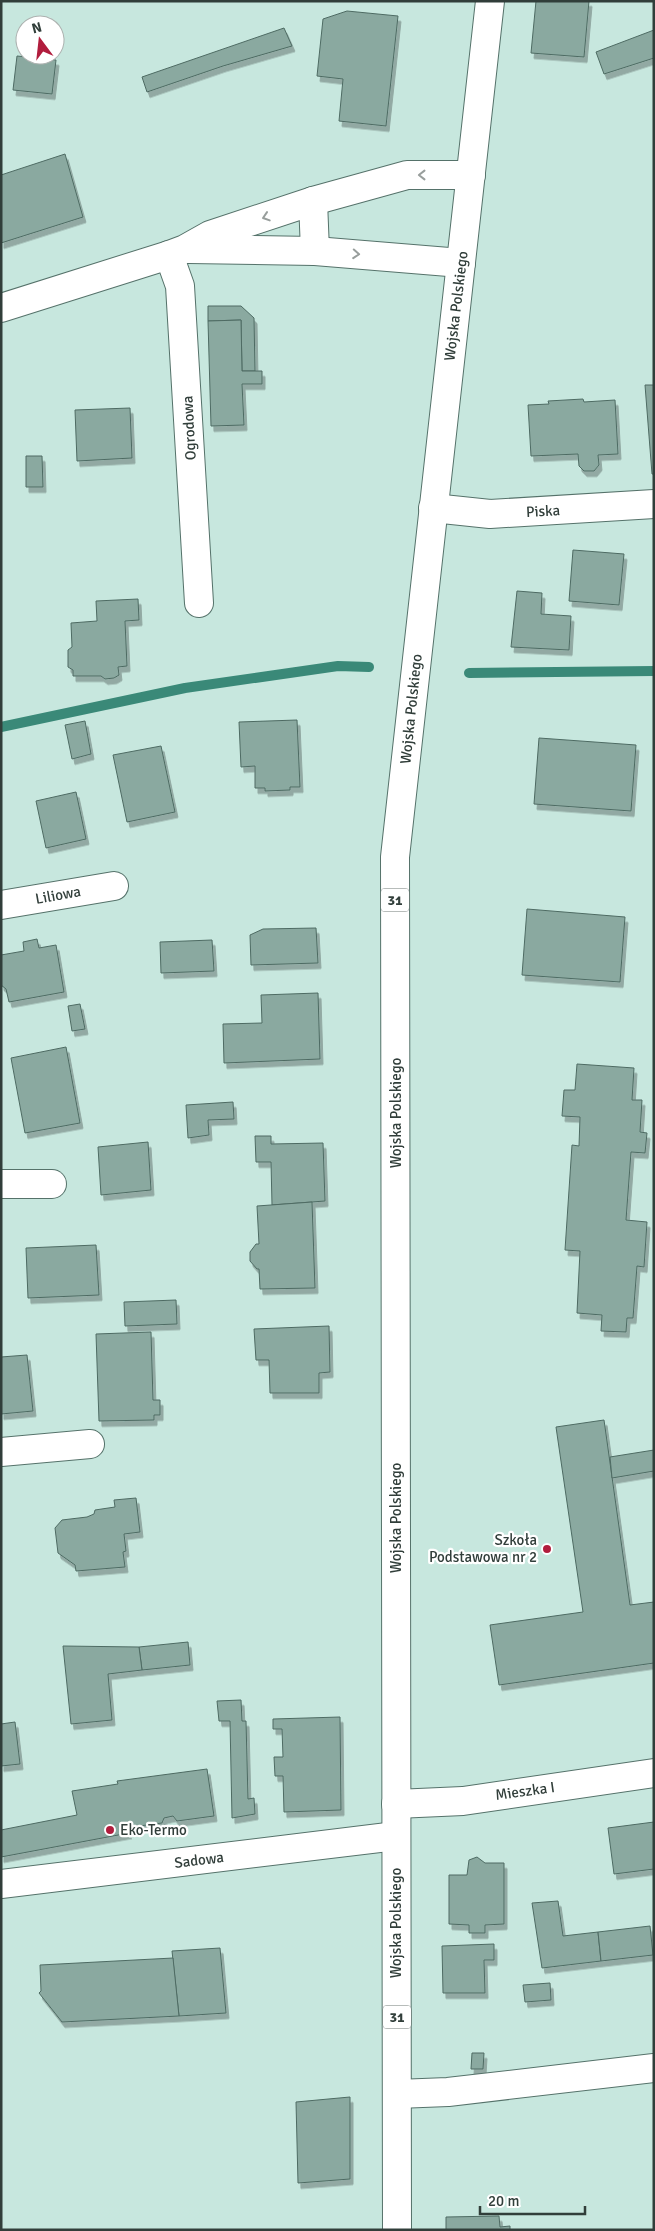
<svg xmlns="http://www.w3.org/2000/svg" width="655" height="2231" viewBox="0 0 655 2231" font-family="Signika,sans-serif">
  <defs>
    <filter id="shadow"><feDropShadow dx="3" dy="5.5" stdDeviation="0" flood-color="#0004"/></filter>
  </defs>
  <rect width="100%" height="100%" fill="#c7e7de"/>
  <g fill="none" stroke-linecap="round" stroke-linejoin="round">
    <g stroke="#3a8978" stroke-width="10">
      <polyline points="469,673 654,671"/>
      <polyline points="1,727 185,688 338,666 369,667"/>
    </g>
  </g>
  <g fill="#8aa9a0" stroke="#4e6b63" filter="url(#shadow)">
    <polygon points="536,1 589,1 584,57 531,53"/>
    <polygon points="347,11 398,16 386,126 339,121 343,79 317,76 323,19"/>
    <polygon points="284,28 292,46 223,66 147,92 142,77"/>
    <polygon points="654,30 654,58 604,74 596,52"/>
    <polygon points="17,56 56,60 52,94 13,90"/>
    <polygon points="65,154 83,217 1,243 1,175"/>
    <polygon points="208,306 241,306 254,318 255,371 242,371 241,320 208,321"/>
    <polygon points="241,320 242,371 262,371 262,384 242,384 244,425 211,426 208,321"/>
    <polygon points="645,385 654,385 654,474 652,474"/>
    <polygon points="583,399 584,402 615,400 618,454 598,455 599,465 594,471 584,471 579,466 578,454 531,456 528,405 549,404 548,401"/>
    <polygon points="130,408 132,458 77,461 75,410"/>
    <polygon points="26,456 42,456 43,487 26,487"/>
    <polygon points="573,550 624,554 619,605 569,601"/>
    <polygon points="517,591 542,593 541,614 571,616 569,650 511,647"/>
    <polygon points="138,599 139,620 125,621 127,666 118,667 119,675 114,678 105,679 101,676 73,676 73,670 68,667 68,650 72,647 71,623 97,621 96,601"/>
    <polygon points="297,720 300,787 290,787 290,790 265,791 265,788 255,788 255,766 241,767 239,722"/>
    <polygon points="85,721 91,754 72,759 65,725"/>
    <polygon points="539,738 636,745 631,811 534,804"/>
    <polygon points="161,746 175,812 127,822 113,755"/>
    <polygon points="76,792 86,839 46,848 36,801"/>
    <polygon points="527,909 625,917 620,982 522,975"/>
    <polygon points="316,928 318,963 251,965 250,935 263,929"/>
    <polygon points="37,939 39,948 56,945 64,992 9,1002 6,989 1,985 1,955 24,951 23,942"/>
    <polygon points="212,940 214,971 161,973 160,942"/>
    <polygon points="318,993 320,1059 224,1063 223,1024 262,1023 261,995"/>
    <polygon points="80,1004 85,1029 72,1031 68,1006"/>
    <polygon points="66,1047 80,1123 25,1133 11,1058"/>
    <polygon points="577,1064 634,1068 632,1100 642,1100 640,1132 647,1133 645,1153 631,1152 626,1220 647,1222 644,1267 637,1266 633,1318 627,1318 626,1332 601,1331 602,1315 577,1313 580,1251 565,1250 572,1145 579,1146 580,1117 562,1116 564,1090 575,1090"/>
    <polygon points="233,1102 234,1119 208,1120 209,1135 188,1138 186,1105"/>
    <polygon points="255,1136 271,1136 271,1144 323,1143 325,1201 272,1205 271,1162 256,1162"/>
    <polygon points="148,1142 151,1190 101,1195 98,1147"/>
    <polygon points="312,1202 315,1288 260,1289 259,1269 257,1269 250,1261 250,1252 256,1244 259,1244 257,1206"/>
    <polygon points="96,1245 99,1295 28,1298 26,1248"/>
    <polygon points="176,1300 177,1324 125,1326 124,1302"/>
    <polygon points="329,1326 330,1372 319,1373 319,1393 270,1393 269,1360 256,1360 254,1329"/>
    <polygon points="151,1332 153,1400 160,1400 160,1415 154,1415 154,1420 99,1421 96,1334"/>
    <polygon points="27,1355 33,1411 1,1414 1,1357"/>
    <polygon points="604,1420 630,1605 654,1602 654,1663 499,1685 490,1625 583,1612 556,1427"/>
    <polygon points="654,1450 654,1471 612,1478 610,1457"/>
    <polygon points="136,1498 140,1532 124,1534 126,1551 123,1552 125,1567 76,1571 75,1565 58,1553 55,1528 62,1520 87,1517 94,1514 95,1510 115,1507 114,1500"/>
    <polygon points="188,1642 190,1665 142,1670 139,1647"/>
    <polygon points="63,1646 139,1647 142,1670 108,1674 112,1720 71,1724"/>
    <polygon points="241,1700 242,1721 246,1721 248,1799 254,1798 255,1814 232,1818 230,1721 219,1721 217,1701"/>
    <polygon points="340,1717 341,1810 284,1812 283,1776 275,1776 274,1757 283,1757 282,1729 273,1729 273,1719"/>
    <polygon points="15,1722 20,1764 1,1766 1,1724"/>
    <polygon points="207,1769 214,1816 177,1821 173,1816 164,1818 162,1823 124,1828 125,1832 129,1833 1,1857 1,1830 77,1815 72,1791 118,1784 117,1781"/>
    <polygon points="654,1822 654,1869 614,1874 608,1828"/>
    <polygon points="477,1857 485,1863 504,1863 504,1924 485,1925 485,1933 469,1933 469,1925 449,1924 449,1875 467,1875 469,1860"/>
    <polygon points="558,1901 563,1936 598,1932 601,1961 542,1968 532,1903"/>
    <polygon points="650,1926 653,1955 601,1961 598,1932"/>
    <polygon points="494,1944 494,1960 484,1960 485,1993 443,1993 442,1946"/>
    <polygon points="220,1948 226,2013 179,2016 172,1951"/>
    <polygon points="173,1958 179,2016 62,2022 39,1993 41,1991 40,1965"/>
    <polygon points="550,1983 551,2000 525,2002 523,1985"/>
    <polygon points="472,2053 484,2053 483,2069 471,2069"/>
    <polygon points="350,2097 350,2179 298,2183 296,2102"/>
    <polygon points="499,2216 500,2227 510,2226 510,2230 446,2230 446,2217"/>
  </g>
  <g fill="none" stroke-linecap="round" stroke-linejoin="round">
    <defs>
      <g id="minor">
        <polyline points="313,201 315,251"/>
        <polyline points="189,249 315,251 461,263"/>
        <polyline points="169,255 180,286 199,603"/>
        <polyline points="1,308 169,255 185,249 210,235 313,201 407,175 471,175"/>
        <polyline points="433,508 490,514 654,504"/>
        <polyline points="1,905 114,886"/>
        <polyline points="1,1184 52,1184"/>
        <polyline points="1,1452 90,1444"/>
        <polyline points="396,1804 463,1801 654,1773"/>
        <polyline points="1,1884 396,1836"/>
        <polyline points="397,2094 448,2092 654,2068"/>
      </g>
      <polyline id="major" points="397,2230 395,857 490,1"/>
    </defs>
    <use href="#minor" stroke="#55726a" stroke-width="30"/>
    <use href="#major" stroke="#55726a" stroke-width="30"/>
    <use href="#minor" stroke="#fff" stroke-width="28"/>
    <use href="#major" stroke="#fff" stroke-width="28"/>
  </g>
  <defs><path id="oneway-chevron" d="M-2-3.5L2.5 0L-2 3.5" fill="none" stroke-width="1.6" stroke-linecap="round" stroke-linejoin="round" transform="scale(1.25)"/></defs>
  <g stroke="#989e9c">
    <use href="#oneway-chevron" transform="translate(422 175) rotate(-180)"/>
    <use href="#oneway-chevron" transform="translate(266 217) rotate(162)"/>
    <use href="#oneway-chevron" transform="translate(356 254) rotate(4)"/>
  </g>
  <g fill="#b11d3d" stroke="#fff" stroke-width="2">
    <circle cx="547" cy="1549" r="5"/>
    <circle cx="110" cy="1830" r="5"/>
  </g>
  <g text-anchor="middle" stroke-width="4.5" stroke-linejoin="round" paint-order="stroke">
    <g fill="#fff" stroke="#6f7875" stroke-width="1">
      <rect x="381" y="888.5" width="28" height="23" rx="4"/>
      <rect x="383" y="2005.5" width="28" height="23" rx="4"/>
    </g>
    <g font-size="14" font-weight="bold" fill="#313e3a">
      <text x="395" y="905">31</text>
      <text x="397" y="2022">31</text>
    </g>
    <g font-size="15" fill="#313e3a" stroke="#fff">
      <text transform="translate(456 306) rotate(-83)" y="5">Wojska Polskiego</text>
      <text transform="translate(189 428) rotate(-93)" y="5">Ogrodowa</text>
      <text transform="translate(543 511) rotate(-3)" y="5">Piska</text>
      <text transform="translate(411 709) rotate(-84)" y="5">Wojska Polskiego</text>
      <text transform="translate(58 895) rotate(-10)" y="5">Liliowa</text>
      <text transform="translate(396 1113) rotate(-90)" y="5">Wojska Polskiego</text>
      <text transform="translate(396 1518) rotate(-90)" y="5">Wojska Polskiego</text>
      <text transform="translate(525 1791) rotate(-8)" y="5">Mieszka I</text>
      <text transform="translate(199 1860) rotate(-7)" y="5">Sadowa</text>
      <text transform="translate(396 1923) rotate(-90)" y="5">Wojska Polskiego</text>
    </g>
    <g font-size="15" fill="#313e3a" stroke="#fff" text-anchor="end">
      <text x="537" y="1545">Szkoła<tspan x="537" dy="17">Podstawowa nr 2</tspan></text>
      <text x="120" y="1835" text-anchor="start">Eko-Termo</text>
    </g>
  </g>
  <rect width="655" height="2231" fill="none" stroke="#313e3a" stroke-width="5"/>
  <g transform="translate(40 40) rotate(345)"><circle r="24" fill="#ffffff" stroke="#adb2b0"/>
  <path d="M0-4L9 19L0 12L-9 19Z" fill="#b11d3d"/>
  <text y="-8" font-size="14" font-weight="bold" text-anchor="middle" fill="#313e3a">N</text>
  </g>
  <path d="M480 2206v8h105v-8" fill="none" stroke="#313e3a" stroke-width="2.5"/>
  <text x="488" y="2206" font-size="15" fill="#313e3a" stroke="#ffffff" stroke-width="4" paint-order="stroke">20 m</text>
</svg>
